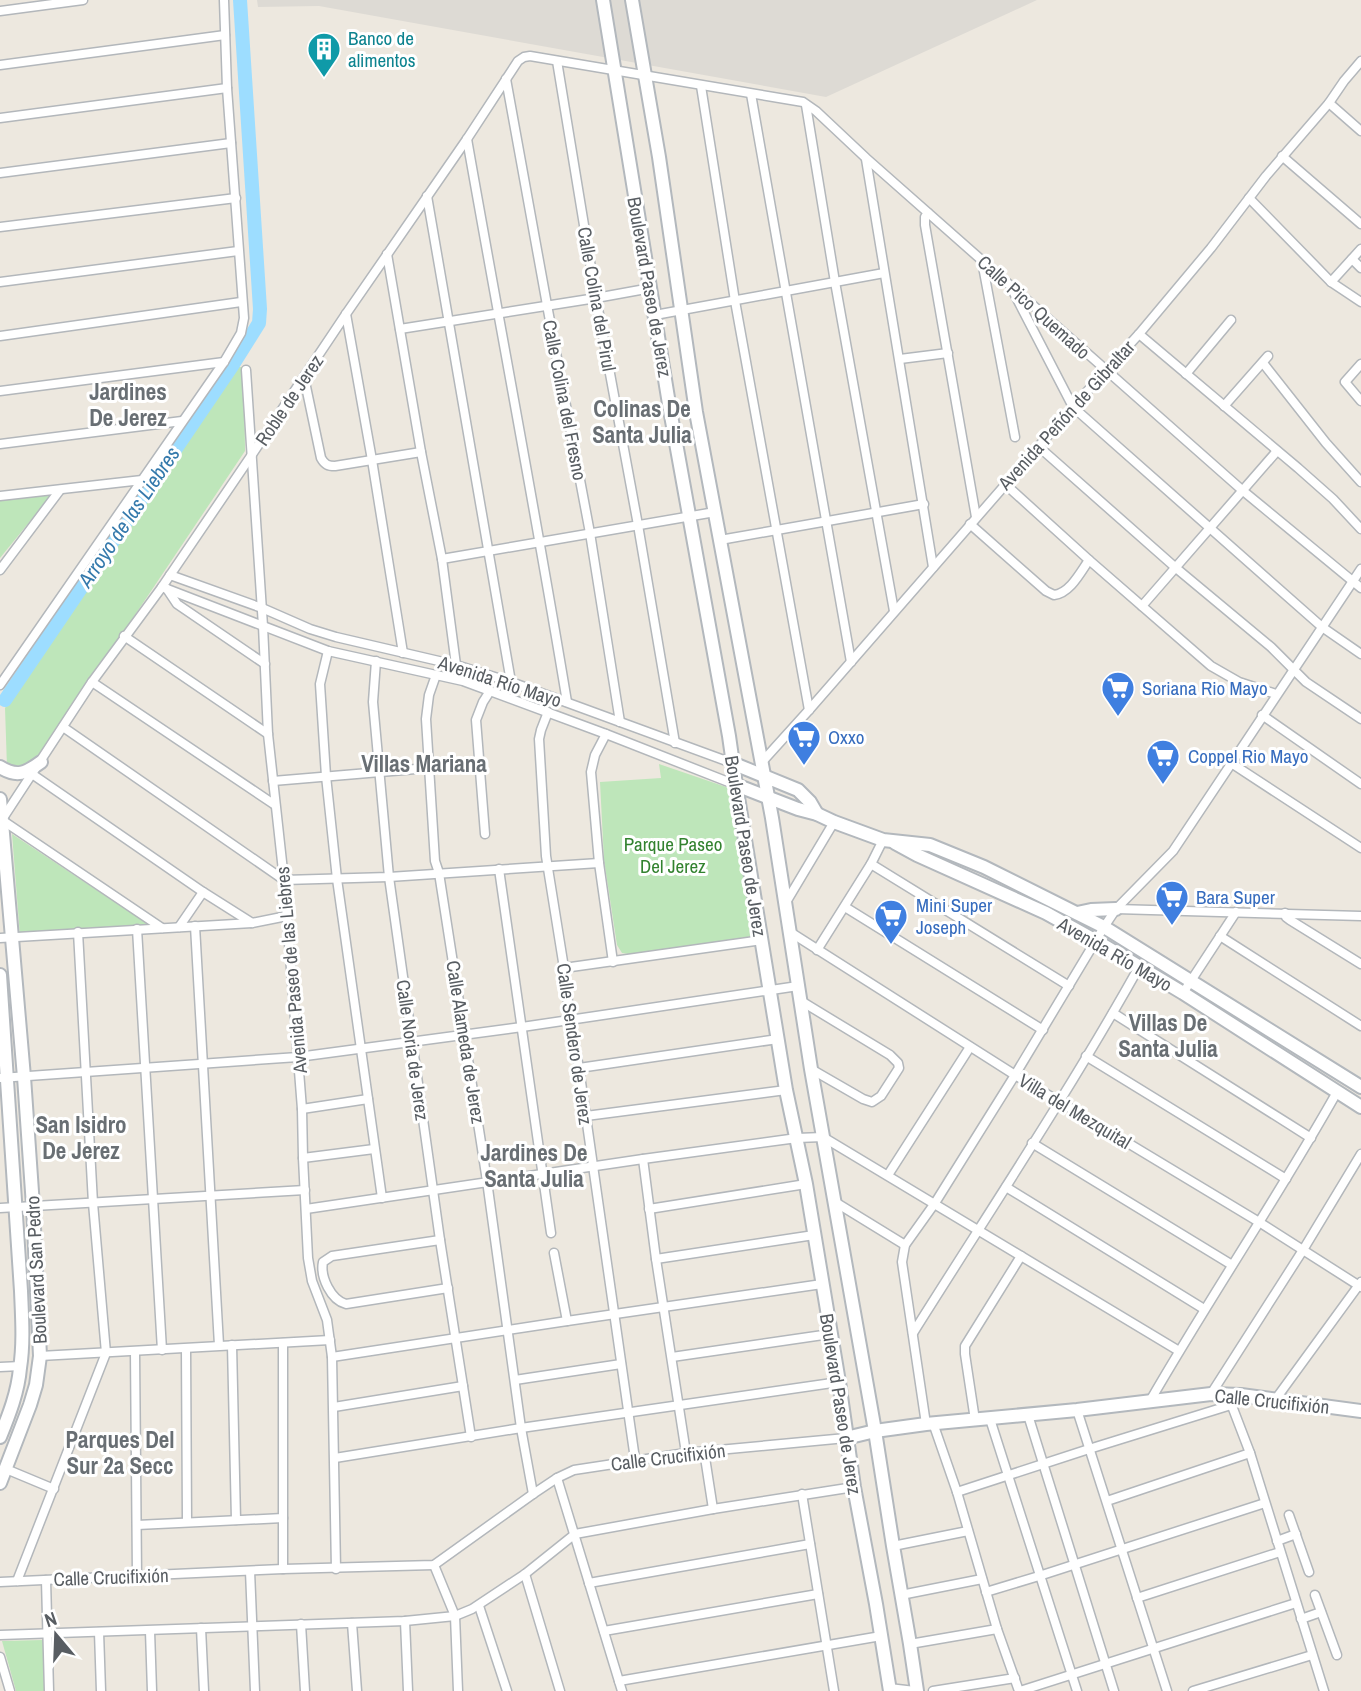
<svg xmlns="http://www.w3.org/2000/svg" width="1361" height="1691" viewBox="0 0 1361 1691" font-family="'Archivo Narrow',sans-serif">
  <rect width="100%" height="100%" fill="#ede8df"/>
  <polygon fill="#dddad4" points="257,0 1037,0 826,97 319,6 258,7"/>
  <g fill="#bee6ba">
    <polygon points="234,367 244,367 245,451 39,758 27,769 7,767 5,708"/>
    <polygon points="53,493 0,558 0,501"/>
    <polygon points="659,764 732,789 756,933 753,936 634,955 622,953 617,945 604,860 600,782 661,778"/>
    <polygon points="12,834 154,928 20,936"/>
    <polygon points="43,1640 45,1691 16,1691 2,1641"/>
  </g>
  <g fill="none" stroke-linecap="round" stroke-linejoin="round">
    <polyline stroke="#9dddff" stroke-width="14" points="5,700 232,366 259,323 260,309 240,0"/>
    <defs>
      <g id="street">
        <polyline points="0,11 83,0"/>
        <polyline points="557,61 596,298 638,525 675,743"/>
        <polyline points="0,65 225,35"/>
        <polyline points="506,79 547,305 590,533 620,722"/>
        <polyline points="701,86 735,301 809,710"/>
        <polyline points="751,94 851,662"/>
        <polyline points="1329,103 1361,131"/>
        <polyline points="806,105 835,282 894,611"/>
        <polyline points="0,118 227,88"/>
        <path d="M467 139C500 327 536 514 567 702"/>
        <polyline points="1282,156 1361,224"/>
        <polyline points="866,159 933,567"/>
        <polyline points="0,173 231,143"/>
        <polyline points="427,196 511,682"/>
        <polyline points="1249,198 1331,282 1361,302"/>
        <polyline points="928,213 925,217 925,225 976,517"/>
        <polyline points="0,227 236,198"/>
        <polyline points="387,254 421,452 442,559 456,665"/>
        <polyline points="1352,259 1361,268"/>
        <polyline points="982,261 1015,437"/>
        <polyline points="0,282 238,251"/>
        <polyline points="1331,282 1361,249"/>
        <polyline points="1015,289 1013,291 1015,295 1073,407 1322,627 1361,654"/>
        <polyline points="346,314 372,460 403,653"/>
        <polyline points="655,315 884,273"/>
        <polyline points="400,329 596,298 651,288"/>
        <polyline points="1139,334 1298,468 1333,499 1361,529"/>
        <polyline points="0,336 241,302"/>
        <polyline points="900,359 948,353"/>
        <polyline points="1263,363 1326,443 1361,482"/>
        <polyline points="1361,364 1345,382 1361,401"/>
        <polyline points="246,370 263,626 268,734 284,880 302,1109 303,1158 308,1258 312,1281 327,1320 332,1357 336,1569"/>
        <polyline points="1186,374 1231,320"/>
        <path d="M304 377 321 458C325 465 328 466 335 466L421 452"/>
        <polyline points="0,391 224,362"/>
        <polyline points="1224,406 1268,356"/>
        <polyline points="0,444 182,421"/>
        <polyline points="1039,447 1176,568 1271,647 1306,682 1361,719"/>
        <polyline points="1005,484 1089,560 1211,666 1239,682 1276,694"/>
        <polyline points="0,496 142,480"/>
        <path d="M970 524 1046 591 1054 595C1070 593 1080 573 1089 560"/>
        <polyline points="720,540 924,504"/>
        <polyline points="442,559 715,512"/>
        <polyline points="0,570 60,490"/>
        <polyline points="170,575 262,608 310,629 336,637 456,665 511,682 732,763"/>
        <polyline points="162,587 328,651 463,681 606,734 736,785"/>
        <polyline points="167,589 177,604 265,664"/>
        <polyline points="1142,606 1277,451"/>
        <polyline points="124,636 268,734"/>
        <polyline points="328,651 320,684 326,776 337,879 382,1198"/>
        <polyline points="376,661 373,702 389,877 440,1240 471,1437"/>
        <polyline points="436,675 429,695 426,719 435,861 439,873 487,1181 521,1428 533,1494"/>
        <polyline points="92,682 275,805"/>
        <polyline points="0,685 224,362 241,333 244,318 227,88 224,0"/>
        <polyline points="548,712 541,730 539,739 546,856 564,968 570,1019 579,1068 635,1459"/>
        <polyline points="1262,715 1361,784"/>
        <polyline points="63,727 284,880 389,877 599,863"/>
        <polyline points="606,734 595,755 591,772 599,863 613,962"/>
        <polyline points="762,762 809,710 1073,407 1139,334 1211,248 1266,176 1329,103 1344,81 1361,61"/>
        <polyline points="1231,763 1361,848"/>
        <polyline points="32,774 203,892 252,923"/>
        <polyline points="273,781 428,768"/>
        <polyline points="3,818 92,682 162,587 251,456 346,314 467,139 518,61 524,57 530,56 803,102 816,111 866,158 1242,490 1361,588"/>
        <polyline points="2,820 162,928"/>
        <polyline points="485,834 476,720 483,702 490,691"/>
        <polyline points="871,864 1069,986"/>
        <polyline points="499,869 551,1233"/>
        <polyline points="785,904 834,822"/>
        <polyline points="845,907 1043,1030"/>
        <polyline points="1116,909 1361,916"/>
        <polyline points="1285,913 1286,917 1290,920 1361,964"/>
        <polyline points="195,926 219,1345"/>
        <polyline points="179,927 203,892"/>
        <polyline points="137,929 162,1350"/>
        <polyline points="790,932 1015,1075 1259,1222 1361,1287"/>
        <polyline points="1220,936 1361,1026"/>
        <polyline points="0,938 252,923 287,916"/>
        <polyline points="817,950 871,864 883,840"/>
        <polyline points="564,968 762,940"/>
        <polyline points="1183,993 1236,912"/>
        <polyline points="801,1001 890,1055 898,1063 899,1068 881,1096 872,1102 863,1099 811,1069"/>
        <polyline points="1113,1013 1311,1138"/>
        <polyline points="1086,1056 1286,1179"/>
        <polyline points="579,1068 778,1039"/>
        <polyline points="0,1078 298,1057 522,1027 798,986"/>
        <polyline points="302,1109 368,1099"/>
        <polyline points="586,1116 786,1090"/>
        <polyline points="1032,1143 1232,1265"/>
        <polyline points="303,1158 374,1149"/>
        <polyline points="643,1159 656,1259 686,1453"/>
        <polyline points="888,1175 970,1047"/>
        <polyline points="1006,1187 1204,1309"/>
        <polyline points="835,1202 905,1245"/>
        <polyline points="0,1208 305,1190"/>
        <polyline points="306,1209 643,1159 797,1138 823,1137 1179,1351"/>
        <polyline points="649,1209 806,1184"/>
        <path d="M440 1240 332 1256 323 1262C320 1277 331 1300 346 1304L448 1288"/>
        <polyline points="554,1253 567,1321"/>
        <polyline points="656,1259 814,1235"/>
        <path d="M913 1333C989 1212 1069 1092 1139 967"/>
        <polyline points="232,1345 236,1520"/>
        <polyline points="186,1349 187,1522"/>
        <polyline points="135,1352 137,1576"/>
        <polyline points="40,1356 330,1340"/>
        <polyline points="332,1357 567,1321 822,1284"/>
        <polyline points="672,1357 830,1334"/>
        <polyline points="0,1367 21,1366"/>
        <polyline points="515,1380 621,1364"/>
        <polyline points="1227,1393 1250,1453 1324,1691"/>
        <polyline points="1211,1394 1303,1250 1361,1154"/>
        <polyline points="1275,1400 1361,1282"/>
        <path d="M1150 1401C1210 1297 1278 1197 1337 1092"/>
        <polyline points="334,1407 463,1386"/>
        <polyline points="1077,1410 1167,1691"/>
        <polyline points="1028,1415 1114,1691"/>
        <polyline points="990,1419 1077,1691"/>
        <polyline points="975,1420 965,1354 965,1346 1021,1256"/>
        <polyline points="933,1423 957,1492 997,1629 1019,1691"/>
        <polyline points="926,1424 902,1262 905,1245 935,1203 1015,1075 1104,927 1116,909 1173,851 1361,569"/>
        <polyline points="704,1451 713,1509"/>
        <polyline points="335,1458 521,1428 839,1382"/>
        <polyline points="6,1469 54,1489"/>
        <polyline points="557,1478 622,1691"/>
        <polyline points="957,1492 1089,1449 1231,1405"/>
        <polyline points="802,1494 834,1691"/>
        <polyline points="1107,1501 1250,1453"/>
        <polyline points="1289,1515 1309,1572"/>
        <polyline points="137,1525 283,1518"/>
        <polyline points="1277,1541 1296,1534"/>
        <polyline points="893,1546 968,1531"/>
        <polyline points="434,1565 455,1616 458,1691"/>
        <polyline points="283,1569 283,1343"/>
        <polyline points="250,1571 255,1691"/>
        <polyline points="525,1574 560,1691"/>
        <polyline points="46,1580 49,1691"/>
        <polyline points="17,1581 106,1353 93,1203 78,932"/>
        <polyline points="0,1582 283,1569 434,1565 533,1494 557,1478 574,1470 686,1453 846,1438"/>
        <polyline points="589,1583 810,1544"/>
        <polyline points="986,1592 1039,1576 1265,1503"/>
        <polyline points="901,1595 982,1579"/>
        <polyline points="1315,1595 1337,1655"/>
        <polyline points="1137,1598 1280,1552"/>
        <polyline points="479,1606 507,1691"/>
        <polyline points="1301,1619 1321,1612"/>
        <polyline points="405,1621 408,1691"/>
        <polyline points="352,1623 357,1691"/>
        <polyline points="301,1624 305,1691"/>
        <polyline points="201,1628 204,1691"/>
        <polyline points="150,1631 152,1691"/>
        <polyline points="604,1631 818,1594"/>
        <polyline points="99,1632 101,1691"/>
        <polyline points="0,1635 405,1621 455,1616 472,1609 525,1574 575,1534 713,1509 854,1487"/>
        <polyline points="910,1644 997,1629"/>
        <polyline points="0,1657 10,1691"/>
        <polyline points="619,1681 881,1636"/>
        <polyline points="889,1688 915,1691"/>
        <polyline points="933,1691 1015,1678"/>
        <polyline points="1020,1691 1296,1603"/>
        <polyline points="1193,1691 1312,1655"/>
      </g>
      <g id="secondary">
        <polyline points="603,0 670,410 729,736 736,785 786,1090 806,1184 839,1382 854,1487 876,1604 890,1691"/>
        <polyline points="632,0 659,157 696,412 772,818 811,1069 875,1431 893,1546 910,1644 917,1691"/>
        <polyline points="732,763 798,790 810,802 817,814"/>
        <path d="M0 767C17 778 26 773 41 762"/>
        <polyline points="736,785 798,809 817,814 834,822 883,840 930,845 984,867 1104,927 1361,1087"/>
        <polyline points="0,799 24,1077 33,1206 40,1356 36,1385 30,1405 0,1483"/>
        <polyline points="895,843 917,855 1046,913 1098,942 1183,993 1361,1107"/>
        <polyline points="1077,913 1091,910 1116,909"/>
        <path d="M0 975 21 1291C22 1316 24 1343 20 1368 18 1392 9 1415 0 1437"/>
        <polyline points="846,1438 875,1431 926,1424 1077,1410 1211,1394 1241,1395 1361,1411"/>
      </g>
    </defs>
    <use href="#street" stroke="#b3b7bb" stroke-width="11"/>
    <use href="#secondary" stroke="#b3b8bd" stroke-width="16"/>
    <use href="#street" stroke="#fff" stroke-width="8"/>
    <use href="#secondary" stroke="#fff" stroke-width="12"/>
  </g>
  <defs>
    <symbol id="building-pin" viewBox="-11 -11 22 30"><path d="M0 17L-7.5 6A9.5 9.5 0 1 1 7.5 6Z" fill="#0f9aa8" stroke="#fff"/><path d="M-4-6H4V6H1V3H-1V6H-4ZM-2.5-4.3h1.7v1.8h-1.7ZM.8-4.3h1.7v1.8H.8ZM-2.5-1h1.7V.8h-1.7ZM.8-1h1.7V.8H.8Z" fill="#fff"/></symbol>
    <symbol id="supermarket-pin" viewBox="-11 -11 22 30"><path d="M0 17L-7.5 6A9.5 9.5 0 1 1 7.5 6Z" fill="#3f7fe0" stroke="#fff"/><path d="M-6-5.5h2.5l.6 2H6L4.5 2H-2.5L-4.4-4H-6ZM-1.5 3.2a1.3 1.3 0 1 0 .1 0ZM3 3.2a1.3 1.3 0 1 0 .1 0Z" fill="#fff"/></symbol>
  </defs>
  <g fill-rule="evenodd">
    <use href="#building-pin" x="305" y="30" width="38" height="52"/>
    <use href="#supermarket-pin" x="1099" y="669" width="38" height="52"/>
    <use href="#supermarket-pin" x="785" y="718" width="38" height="52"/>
    <use href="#supermarket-pin" x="1144" y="737" width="38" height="52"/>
    <use href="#supermarket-pin" x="1153" y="878" width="38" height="52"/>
    <use href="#supermarket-pin" x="872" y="897" width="38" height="52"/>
  </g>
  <g text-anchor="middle" stroke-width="6" stroke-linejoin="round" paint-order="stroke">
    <g font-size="19" fill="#0d838f" stroke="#fff" text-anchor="start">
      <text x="348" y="45">Banco de<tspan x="348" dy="22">alimentos</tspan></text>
    </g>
    <g font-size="19" fill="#585d62" stroke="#fff">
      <text transform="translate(650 287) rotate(80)" y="7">Boulevard Paseo de Jerez</text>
      <text transform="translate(597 299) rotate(80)" y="7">Calle Colina del Pirul</text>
      <text transform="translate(1034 307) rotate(42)" y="7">Calle Pico Quemado</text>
      <text transform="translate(289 400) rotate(-56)" y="7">Roble de Jerez</text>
      <text transform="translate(565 400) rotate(79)" y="7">Calle Colina del Fresno</text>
      <text transform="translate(1066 415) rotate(-48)" y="7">Avenida Peñón de Gibraltar</text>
      <text transform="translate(500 681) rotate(18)" y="7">Avenida Río Mayo</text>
      <text transform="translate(746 846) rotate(81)" y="7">Boulevard Paseo de Jerez</text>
      <text transform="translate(1115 954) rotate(30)" y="7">Avenida Río Mayo</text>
      <text transform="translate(291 970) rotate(-95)" y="7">Avenida Paseo de las Liebres</text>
      <text transform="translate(466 1042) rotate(81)" y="7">Calle Alameda de Jerez</text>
      <text transform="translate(575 1044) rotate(82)" y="7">Calle Sendero de Jerez</text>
      <text transform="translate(413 1050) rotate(82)" y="7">Calle Noria de Jerez</text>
      <text transform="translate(1075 1111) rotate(31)" y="7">Villa del Mezquital</text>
      <text transform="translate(36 1270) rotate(-93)" y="7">Boulevard San Pedro</text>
      <text transform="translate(1272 1401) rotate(6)" y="7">Calle Crucifixión</text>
      <text transform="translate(841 1404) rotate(81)" y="7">Boulevard Paseo de Jerez</text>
      <text transform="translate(668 1457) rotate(-7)" y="7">Calle Crucifixión</text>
      <text transform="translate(111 1577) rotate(-2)" y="7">Calle Crucifixión</text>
    </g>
    <g font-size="19" fill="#366cbe" stroke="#fff" text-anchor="start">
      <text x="1142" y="695">Soriana Rio Mayo</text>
      <text x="828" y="744">Oxxo</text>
      <text x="1188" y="763">Coppel Rio Mayo</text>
      <text x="1196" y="904">Bara Super</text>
      <text x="916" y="912">Mini Super<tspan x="916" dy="22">Joseph</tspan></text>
    </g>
    <g font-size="19" fill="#32822f" stroke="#fff">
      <text x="673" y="851">Parque Paseo<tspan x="673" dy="22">Del Jerez</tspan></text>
    </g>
    <g font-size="21" font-style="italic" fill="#357aac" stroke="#fff">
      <text transform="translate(129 517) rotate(-56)" y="7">Arroyo de las Liebres</text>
    </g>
    <g font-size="23" font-weight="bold" fill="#696f74" stroke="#fff">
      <text x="128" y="400">Jardines<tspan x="128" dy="26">De Jerez</tspan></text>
      <text x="642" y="417">Colinas De<tspan x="642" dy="26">Santa Julia</tspan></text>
      <text x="424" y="772">Villas Mariana</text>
      <text x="1168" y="1031">Villas De<tspan x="1168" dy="26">Santa Julia</tspan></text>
      <text x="81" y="1133">San Isidro<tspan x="81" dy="26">De Jerez</tspan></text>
      <text x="534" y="1161">Jardines De<tspan x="534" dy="26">Santa Julia</tspan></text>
      <text x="120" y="1448">Parques Del<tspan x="120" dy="26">Sur 2a Secc</tspan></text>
    </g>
  </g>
  <g transform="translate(56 1635) rotate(341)" stroke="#ffffff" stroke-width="5" paint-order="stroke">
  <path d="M0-5L12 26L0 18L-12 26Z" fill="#585d62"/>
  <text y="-10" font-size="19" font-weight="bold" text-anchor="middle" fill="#585d62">N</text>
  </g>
</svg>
